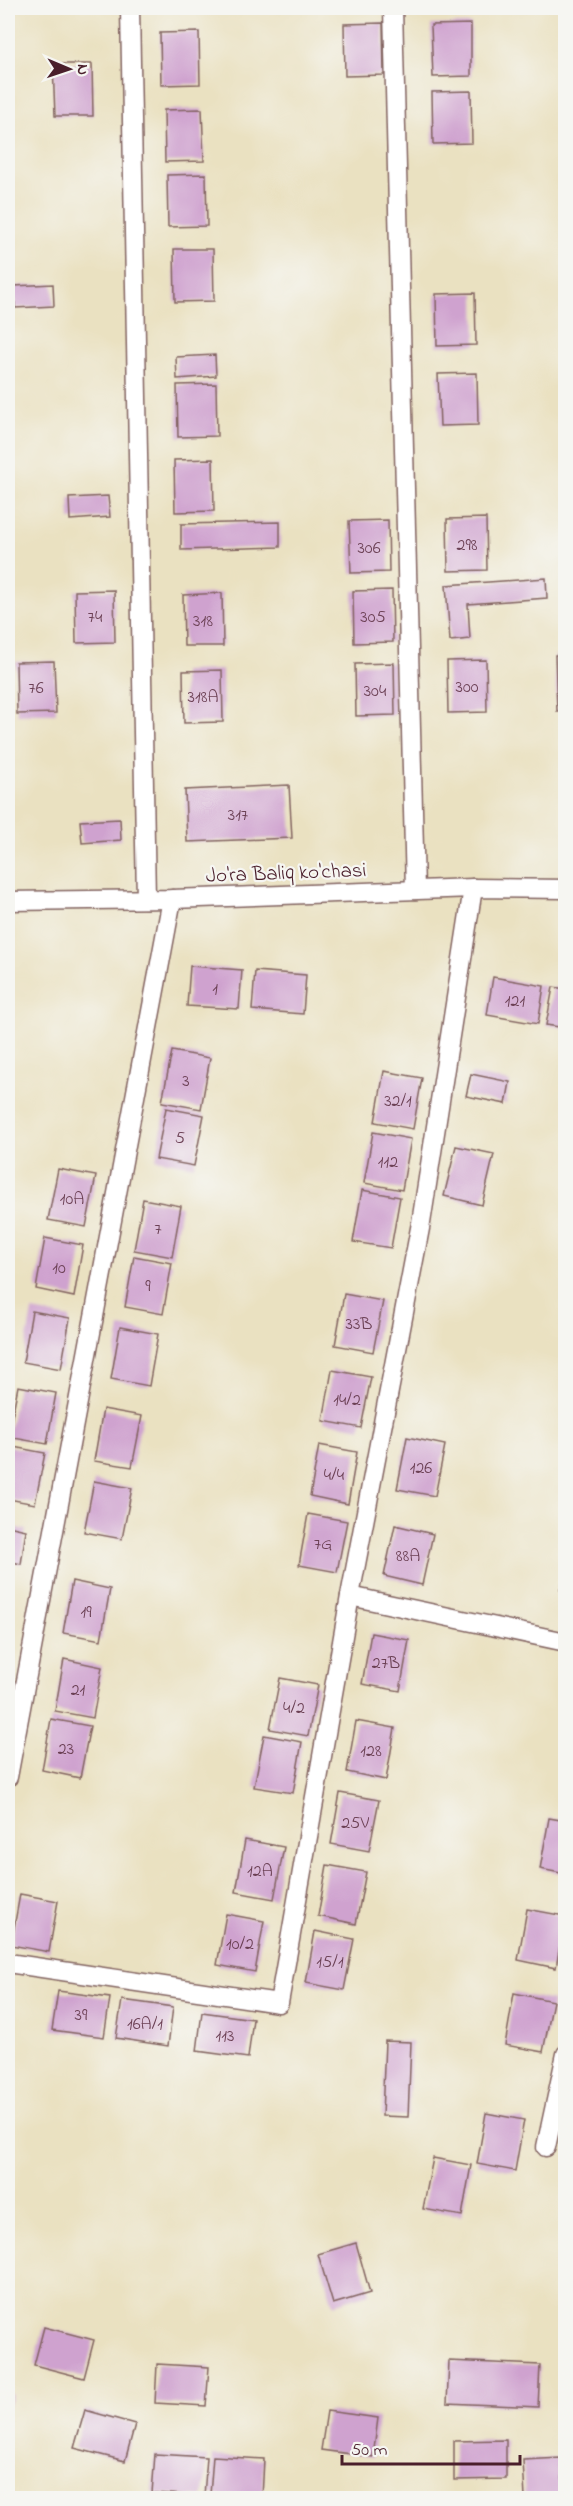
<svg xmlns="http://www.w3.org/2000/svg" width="573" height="2506" viewBox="0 0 573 2506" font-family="'Indie Flower',sans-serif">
  <rect width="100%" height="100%" fill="#f6f6f2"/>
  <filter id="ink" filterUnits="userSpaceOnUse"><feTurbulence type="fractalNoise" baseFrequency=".0167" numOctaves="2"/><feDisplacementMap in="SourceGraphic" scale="12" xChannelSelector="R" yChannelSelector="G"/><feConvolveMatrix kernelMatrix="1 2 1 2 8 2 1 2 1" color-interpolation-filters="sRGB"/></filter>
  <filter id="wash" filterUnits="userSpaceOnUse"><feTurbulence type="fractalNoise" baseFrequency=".008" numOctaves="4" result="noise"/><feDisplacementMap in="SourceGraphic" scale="24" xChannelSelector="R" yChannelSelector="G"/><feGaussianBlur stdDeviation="1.35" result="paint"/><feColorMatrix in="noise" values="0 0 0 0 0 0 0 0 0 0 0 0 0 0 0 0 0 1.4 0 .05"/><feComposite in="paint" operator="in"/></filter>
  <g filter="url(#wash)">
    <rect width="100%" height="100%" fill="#eae1c1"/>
    <g id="blocks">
      <g fill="#cfa2cf">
        <polygon points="383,23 384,75 345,76 344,24"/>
        <polygon points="471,24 471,76 433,77 431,25"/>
        <polygon points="199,32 200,84 161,85 160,33"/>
        <polygon points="53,64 92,64 93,116 55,116"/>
        <polygon points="471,91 472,143 433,144 432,92"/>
        <polygon points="202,109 204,161 165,162 164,110"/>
        <polygon points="206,174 207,226 168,227 167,175"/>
        <polygon points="174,249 213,249 214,301 175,302"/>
        <polygon points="53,284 54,306 15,308 14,286"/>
        <polygon points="475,293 476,345 437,346 436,294"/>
        <polygon points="215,355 216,376 177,379 176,357"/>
        <polygon points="477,373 478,425 440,426 438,374"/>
        <polygon points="216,384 217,436 178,437 177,385"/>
        <polygon points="213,459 214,511 175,512 174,460"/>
        <polygon points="108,496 110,517 70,520 69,498"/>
        <polygon points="486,518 487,570 448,571 447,519"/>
        <polygon points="388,520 389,572 351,573 349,521"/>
        <polygon points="280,522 280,547 181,550 181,524"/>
        <polygon points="546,578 547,598 468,604 470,639 450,641 446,585"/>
        <polygon points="114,590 115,642 76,643 75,591"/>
        <polygon points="392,590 393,642 354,643 353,591"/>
        <polygon points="222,593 223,646 184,646 183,595"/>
        <polygon points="555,655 566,655 566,711 557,711"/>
        <polygon points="486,660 487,712 448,713 447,661"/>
        <polygon points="54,661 56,713 17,714 16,662"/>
        <polygon points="394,663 395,715 356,716 355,664"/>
        <polygon points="222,670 223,722 184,723 183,671"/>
        <polygon points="289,785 292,838 187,842 185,790"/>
        <polygon points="120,819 121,840 82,843 80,821"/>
        <polygon points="190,966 242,970 239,1009 187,1006"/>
        <polygon points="255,971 306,975 303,1014 252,1010"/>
        <polygon points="493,977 544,986 538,1024 487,1015"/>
        <polygon points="553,987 566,989 566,1028 546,1025"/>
        <polygon points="172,1051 210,1058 201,1109 162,1102"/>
        <polygon points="384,1071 422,1078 413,1129 375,1122"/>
        <polygon points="471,1074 510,1082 506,1104 466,1096"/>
        <polygon points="166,1108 204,1115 194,1166 156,1159"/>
        <polygon points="373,1132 411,1139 402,1190 364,1183"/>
        <polygon points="456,1146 494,1154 482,1205 444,1196"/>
        <polygon points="58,1169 96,1176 86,1227 48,1220"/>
        <polygon points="362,1190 400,1197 391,1248 353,1242"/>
        <polygon points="143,1199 181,1206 172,1257 134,1250"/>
        <polygon points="45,1238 83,1245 74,1297 36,1289"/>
        <polygon points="134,1256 172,1263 163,1314 125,1307"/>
        <polygon points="344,1294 383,1301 373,1352 335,1345"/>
        <polygon points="32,1311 70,1318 61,1369 23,1362"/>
        <polygon points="120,1327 158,1334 149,1386 111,1379"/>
        <polygon points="332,1370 371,1377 361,1428 323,1421"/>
        <polygon points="18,1386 56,1393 47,1444 8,1437"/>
        <polygon points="103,1409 142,1416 132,1467 94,1461"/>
        <polygon points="407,1437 445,1445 435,1496 397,1489"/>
        <polygon points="319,1445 357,1452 348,1504 310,1496"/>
        <polygon points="8,1446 45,1453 35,1504 8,1499"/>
        <polygon points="94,1481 132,1488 122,1539 84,1532"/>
        <polygon points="308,1514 347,1521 337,1572 299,1565"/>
        <polygon points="395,1525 433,1534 422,1585 384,1576"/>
        <polygon points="8,1526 26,1530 21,1564 8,1561"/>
        <polygon points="565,1570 566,1570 566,1591 560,1590"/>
        <polygon points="72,1581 110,1589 101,1640 63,1633"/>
        <polygon points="371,1633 409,1640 400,1691 362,1684"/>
        <polygon points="64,1659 102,1667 93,1718 55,1711"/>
        <polygon points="280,1678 318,1685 308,1736 270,1729"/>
        <polygon points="51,1719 90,1726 80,1778 42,1770"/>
        <polygon points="356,1721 395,1728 386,1780 347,1772"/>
        <polygon points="264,1735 302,1742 293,1793 254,1787"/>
        <polygon points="340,1793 379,1800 369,1851 331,1844"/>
        <polygon points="549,1818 566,1821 566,1874 540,1869"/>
        <polygon points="245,1840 284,1847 274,1899 236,1892"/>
        <polygon points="327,1865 366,1872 356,1924 318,1916"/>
        <polygon points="20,1894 58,1901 49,1952 11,1945"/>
        <polygon points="527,1909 565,1916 556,1968 518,1960"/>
        <polygon points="226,1914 264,1921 255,1972 217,1965"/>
        <polygon points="315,1931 354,1939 344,1990 306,1983"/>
        <polygon points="58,1991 110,1998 104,2037 52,2030"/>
        <polygon points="514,1993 553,2001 543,2052 505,2045"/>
        <polygon points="122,2000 173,2007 168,2046 116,2038"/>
        <polygon points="202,2012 253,2019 248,2058 197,2051"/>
        <polygon points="385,2041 411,2042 408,2117 382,2116"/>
        <polygon points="486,2113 524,2120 515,2171 477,2164"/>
        <polygon points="433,2158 471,2165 462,2216 423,2209"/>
        <polygon points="356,2243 370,2293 333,2304 318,2254"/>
        <polygon points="44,2327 94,2340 84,2378 34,2365"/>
        <polygon points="449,2361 540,2365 538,2407 447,2403"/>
        <polygon points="157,2364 209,2367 206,2406 155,2403"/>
        <polygon points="8,2393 12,2394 8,2408"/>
        <polygon points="85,2410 135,2424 125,2461 74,2448"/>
        <polygon points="327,2411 378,2418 373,2457 321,2450"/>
        <polygon points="506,2440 506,2479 454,2480 454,2441"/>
        <polygon points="155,2454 207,2457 204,2496 152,2493"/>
        <polygon points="213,2456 264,2459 262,2498 210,2495"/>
        <polygon points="561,2458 564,2498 525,2498 523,2460"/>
      </g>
    </g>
  </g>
  <g filter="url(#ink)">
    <use href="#blocks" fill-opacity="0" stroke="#826360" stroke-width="1.5"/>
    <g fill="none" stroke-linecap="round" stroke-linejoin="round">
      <defs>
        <g id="street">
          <polyline points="130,8 146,899"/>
          <polyline points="393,8 415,890"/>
          <polyline points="8,901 172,899 473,888 566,889"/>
          <polyline points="350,1596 566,1642"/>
          <polyline points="8,1777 172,899"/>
          <polyline points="8,1963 279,2003 350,1596 421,1223 473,888"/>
          <polyline points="546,2147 566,2054"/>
        </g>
      </defs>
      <use href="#street" stroke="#826360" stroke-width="21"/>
      <use href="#street" stroke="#fff" stroke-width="18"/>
    </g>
  </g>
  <g text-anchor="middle" stroke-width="4.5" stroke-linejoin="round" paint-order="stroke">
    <g font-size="18" fill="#6b4054">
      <text x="467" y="550">298</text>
      <text x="369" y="553">306</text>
      <text x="95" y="622">74</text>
      <text x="373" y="622">305</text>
      <text x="203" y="626">318</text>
      <text x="467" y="692">300</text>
      <text x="36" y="693">76</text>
      <text x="375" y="696">304</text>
      <text x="203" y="702">318A</text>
      <text x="238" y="820">317</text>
      <text x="215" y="994">1</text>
      <text x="515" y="1006">121</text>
      <text x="186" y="1086">3</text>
      <text x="398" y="1106">32/1</text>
      <text x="180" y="1143">5</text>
      <text x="388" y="1167">112</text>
      <text x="72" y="1204">10A</text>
      <text x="158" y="1234">7</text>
      <text x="59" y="1273">10</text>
      <text x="148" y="1291">9</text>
      <text x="359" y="1329">33B</text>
      <text x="347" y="1405">14/2</text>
      <text x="421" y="1473">126</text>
      <text x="334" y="1480">4/4</text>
      <text x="323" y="1549">7G</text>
      <text x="408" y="1561">88A</text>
      <text x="86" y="1617">19</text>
      <text x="386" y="1668">27B</text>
      <text x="78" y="1695">21</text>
      <text x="294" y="1713">4/2</text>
      <text x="66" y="1754">23</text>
      <text x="371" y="1756">128</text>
      <text x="355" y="1828">25V</text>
      <text x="260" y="1876">12A</text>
      <text x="240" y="1949">10/2</text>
      <text x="330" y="1967">15/1</text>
      <text x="81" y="2020">39</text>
      <text x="145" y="2029">16A/1</text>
      <text x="225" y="2041">113</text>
    </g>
    <g font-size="21" fill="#4a1f2b" stroke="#f6f6f2">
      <text transform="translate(286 872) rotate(-2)" y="7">Jo'ra Baliq ko'chasi</text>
    </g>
  </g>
  <rect width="573" height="2506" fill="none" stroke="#f6f6f2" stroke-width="30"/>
  <g transform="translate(69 69) rotate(92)" stroke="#f6f6f2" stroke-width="4.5" paint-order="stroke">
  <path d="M0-4.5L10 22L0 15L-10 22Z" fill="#4a1f2b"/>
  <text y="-9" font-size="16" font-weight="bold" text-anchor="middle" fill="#4a1f2b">N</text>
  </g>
  <path d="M342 2455v9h178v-9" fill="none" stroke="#4a1f2b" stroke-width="3"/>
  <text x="351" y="2455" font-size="18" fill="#4a1f2b" stroke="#f6f6f2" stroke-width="4.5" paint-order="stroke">50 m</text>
</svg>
